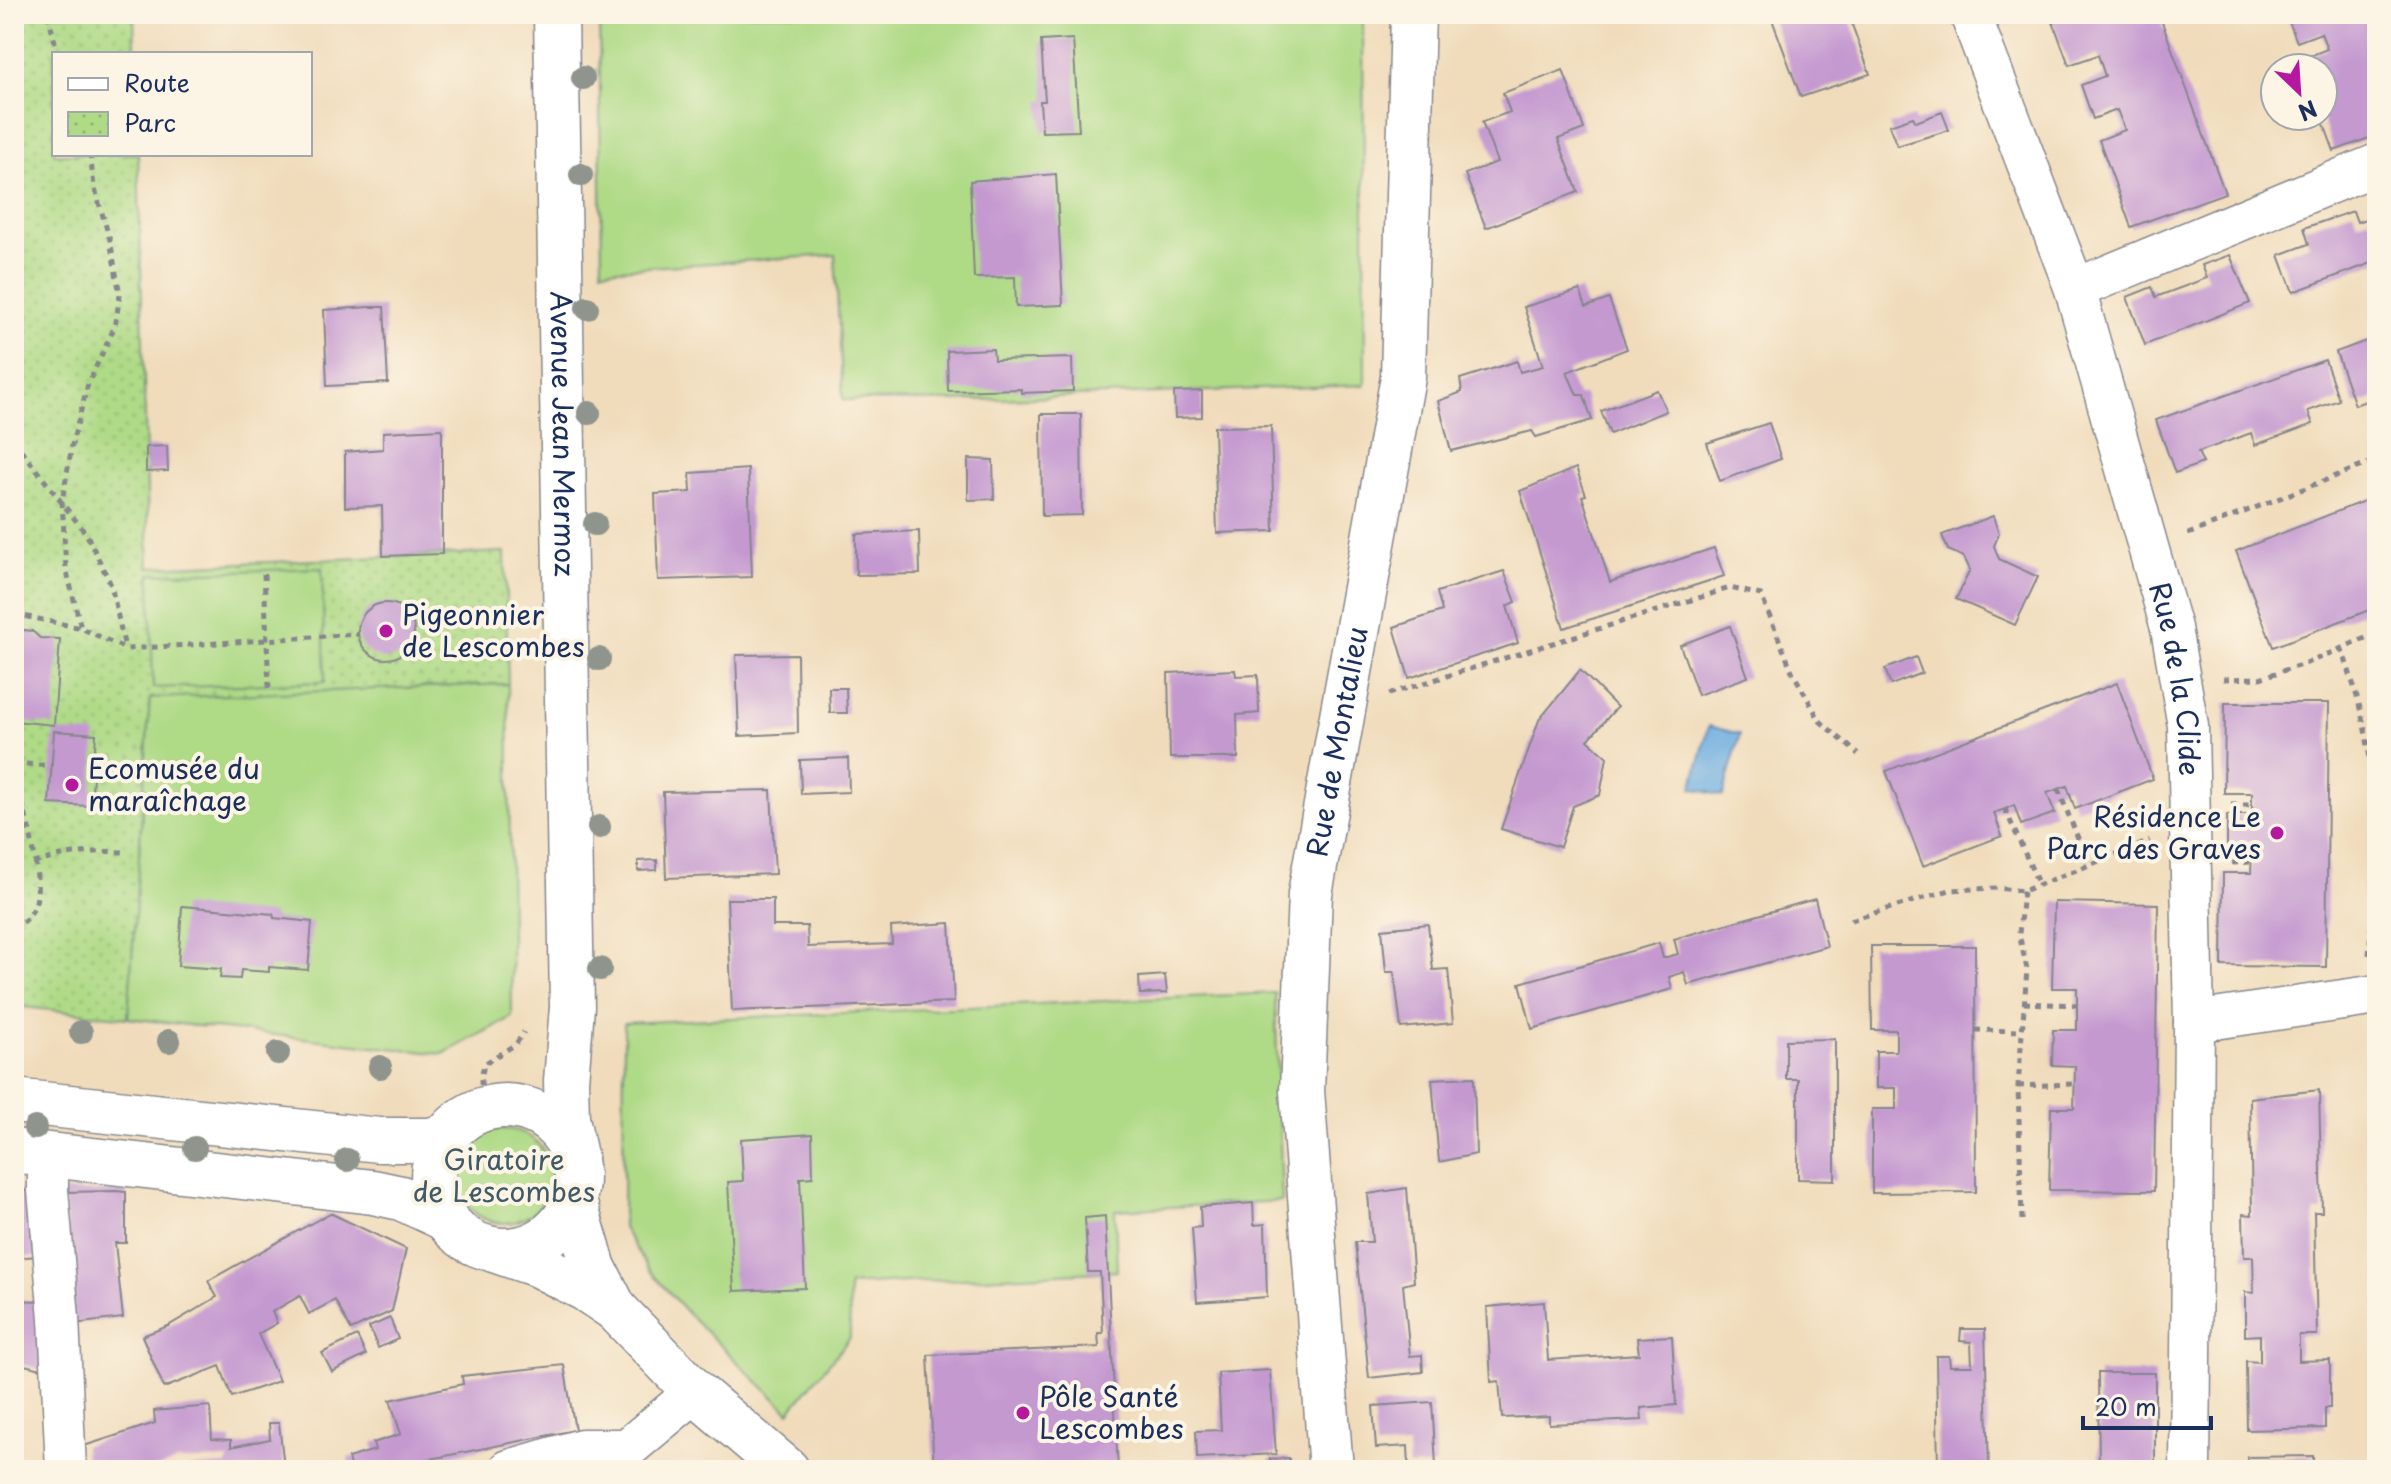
<svg xmlns="http://www.w3.org/2000/svg" width="2391" height="1484" viewBox="0 0 2391 1484" font-family="'Playpen Sans',sans-serif">
  <defs>
    <pattern id="park-dots" width="8" height="8" patternUnits="userSpaceOnUse" patternTransform="scale(2)"><rect width="8" height="8" fill="#afda86"/><path d="M2 2h.1M6 6h.1" fill="none" stroke="#96bb76" stroke-width="1.8" stroke-linecap="round"/></pattern>
  </defs>
  <rect width="100%" height="100%" fill="#fcf5e5"/>
  <filter id="ink" filterUnits="userSpaceOnUse"><feTurbulence type="fractalNoise" baseFrequency=".0125" numOctaves="2"/><feDisplacementMap in="SourceGraphic" scale="16" xChannelSelector="R" yChannelSelector="G"/><feConvolveMatrix kernelMatrix="1 2 1 2 8 2 1 2 1" color-interpolation-filters="sRGB"/></filter>
  <filter id="wash" filterUnits="userSpaceOnUse"><feTurbulence type="fractalNoise" baseFrequency=".006" numOctaves="4" result="noise"/><feDisplacementMap in="SourceGraphic" scale="32" xChannelSelector="R" yChannelSelector="G"/><feGaussianBlur stdDeviation="1.8" result="paint"/><feColorMatrix in="noise" values="0 0 0 0 0 0 0 0 0 0 0 0 0 0 0 0 0 1.4 0 .05"/><feComposite in="paint" operator="in"/></filter>
  <g filter="url(#wash)">
    <rect width="100%" height="100%" fill="#f0dcbb"/>
    <polygon fill="url(#park-dots)" stroke="#658472" stroke-width="2" points="14,14 134,14 135,54 54,54 54,154 138,154 149,567 505,552 508,684 150,699 128,1018 14,1006"/>
    <g fill="#afda86" stroke="#658472" stroke-width="2">
      <polygon points="599,14 1363,14 1365,385 949,401 843,400 835,255 602,270"/>
      <polygon points="322,568 325,682 153,688 150,574"/>
      <polygon points="508,684 512,1017 443,1054 128,1018 150,698"/>
      <polygon points="1275,993 1282,1201 1115,1210 1117,1271 849,1285 850,1338 789,1412 691,1317 649,1270 623,1228 624,1023"/>
      <circle cx="504" cy="1176" r="47"/>
    </g>
    <polygon fill="#6eaee1" stroke="#446ea0" stroke-width="2" points="1709,726 1740,734 1723,796 1692,788"/>
    <g id="blocks">
      <g fill="#c499d0">
        <polygon points="1770,14 1848,14 1870,74 1801,97"/>
        <polygon points="2050,14 2159,14 2225,193 2131,227 2099,140 2125,130 2117,110 2093,119 2081,85 2105,76 2098,55 2069,65"/>
        <polygon points="2286,14 2377,14 2377,135 2334,151 2321,116 2323,116 2323,68 2303,68 2300,60 2327,49 2321,33 2297,42"/>
        <polygon points="1073,39 1079,131 1042,132 1040,101 1045,101 1041,41"/>
        <polygon points="1563,70 1584,129 1558,139 1578,192 1486,228 1465,174 1497,162 1482,122 1510,112 1503,93"/>
        <polygon points="1942,112 1949,130 1897,146 1889,125 1913,117 1916,122"/>
        <polygon points="1056,174 1063,305 1016,307 1015,277 974,278 970,181"/>
        <polygon points="2353,211 2357,222 2377,215 2377,261 2293,292 2279,255 2309,244 2304,228"/>
        <polygon points="2230,255 2250,303 2145,345 2127,297 2152,287 2156,297 2207,278 2202,265"/>
        <polygon points="1580,290 1586,307 1609,299 1627,349 1567,372 1577,395 1584,395 1592,420 1536,437 1532,431 1451,451 1438,401 1462,392 1460,379 1517,361 1520,372 1543,366 1524,307"/>
        <polygon points="370,307 384,307 388,383 327,386 324,310"/>
        <polygon points="2377,337 2377,397 2355,405 2336,352"/>
        <polygon points="993,349 994,360 1072,358 1073,391 1021,393 1021,389 948,391 947,351"/>
        <polygon points="2325,360 2339,400 2308,411 2313,424 2255,445 2251,433 2198,452 2203,463 2175,473 2156,420"/>
        <polygon points="1657,390 1666,411 1610,434 1601,411"/>
        <polygon points="1202,391 1202,417 1175,418 1174,392"/>
        <polygon points="1041,414 1081,414 1082,515 1042,516"/>
        <polygon points="1769,423 1781,459 1720,481 1707,443"/>
        <polygon points="1271,426 1274,531 1217,533 1214,427"/>
        <polygon points="442,429 442,554 383,556 382,506 345,507 345,452 383,449 383,432"/>
        <polygon points="167,446 168,471 146,472 146,447"/>
        <polygon points="968,459 993,460 994,499 968,500"/>
        <polygon points="1576,468 1586,495 1582,496 1610,582 1714,548 1724,576 1564,628 1520,491"/>
        <polygon points="748,469 752,577 658,580 655,494 691,492 690,473"/>
        <polygon points="2377,496 2377,607 2273,647 2236,551"/>
        <polygon points="1993,516 1999,534 1994,546 1999,559 2038,577 2015,625 1956,599 1970,570 1964,557 1948,550 1942,535"/>
        <polygon points="919,531 920,574 856,575 856,534"/>
        <polygon points="1504,571 1516,602 1507,606 1518,643 1409,678 1394,627 1442,611 1437,592"/>
        <circle cx="386" cy="631" r="28"/>
        <polygon points="1730,626 1748,677 1698,695 1680,645"/>
        <polygon points="24,630 32,631 40,638 60,639 54,725 14,721 14,634"/>
        <polygon points="797,654 798,733 739,736 736,655"/>
        <polygon points="1916,657 1922,673 1891,685 1885,669"/>
        <polygon points="1235,670 1236,676 1258,675 1259,713 1237,715 1238,758 1170,758 1168,673"/>
        <polygon points="1580,670 1617,707 1588,740 1607,757 1600,795 1573,806 1560,847 1501,829 1539,720"/>
        <polygon points="2117,683 2153,779 2075,809 2067,786 2047,793 2055,813 2021,825 2014,805 2005,809 1994,813 2002,836 1923,866 1886,771"/>
        <polygon points="829,688 846,688 847,713 830,713"/>
        <polygon points="2225,703 2329,703 2326,967 2222,966 2223,873 2251,873 2252,852 2227,852 2227,815 2252,815 2252,793 2224,793"/>
        <polygon points="54,731 96,734 91,806 49,804"/>
        <polygon points="848,758 849,792 801,794 800,760"/>
        <polygon points="771,790 775,874 666,878 663,792"/>
        <polygon points="657,860 657,870 638,871 638,861"/>
        <polygon points="727,899 773,899 773,926 807,926 808,947 892,944 891,927 950,923 954,1002 732,1011"/>
        <polygon points="1815,899 1827,946 1688,985 1684,972 1669,977 1672,989 1532,1029 1520,983 1659,943 1663,958 1678,954 1674,939"/>
        <polygon points="2054,902 2158,904 2154,1191 2049,1190 2051,1108 2074,1108 2075,1066 2052,1065 2053,1030 2077,1030 2077,988 2052,988"/>
        <polygon points="182,906 273,914 274,918 312,922 308,970 269,967 269,972 241,970 240,979 220,978 221,969 178,966"/>
        <polygon points="1428,924 1433,970 1448,969 1453,1023 1401,1028 1394,972 1386,972 1382,929"/>
        <polygon points="1871,946 1975,946 1976,1192 1872,1193 1872,1109 1896,1109 1896,1088 1876,1088 1876,1051 1896,1051 1896,1030 1872,1030"/>
        <polygon points="1165,975 1167,993 1140,994 1139,977"/>
        <polygon points="1835,1039 1835,1180 1798,1179 1798,1079 1786,1079 1786,1040"/>
        <polygon points="1474,1077 1476,1154 1439,1162 1432,1079"/>
        <polygon points="2319,1090 2322,1212 2314,1212 2317,1335 2299,1335 2299,1361 2330,1360 2330,1408 2325,1408 2325,1428 2247,1430 2246,1361 2260,1362 2260,1335 2245,1336 2245,1292 2254,1293 2253,1257 2244,1257 2243,1214 2252,1215 2250,1098"/>
        <polygon points="812,1134 813,1177 800,1178 805,1288 734,1291 728,1182 743,1181 741,1139"/>
        <polygon points="1407,1188 1414,1282 1403,1285 1410,1356 1422,1355 1423,1372 1369,1378 1355,1242 1372,1242 1368,1194"/>
        <polygon points="14,1190 33,1191 38,1256 14,1258"/>
        <polygon points="116,1191 126,1192 126,1243 115,1243 123,1318 74,1324 64,1192"/>
        <polygon points="1253,1203 1254,1225 1265,1224 1267,1297 1197,1302 1192,1228 1201,1227 1200,1207"/>
        <polygon points="330,1213 406,1249 392,1311 351,1330 335,1300 309,1314 300,1296 272,1312 277,1323 258,1334 279,1381 232,1397 220,1366 164,1388 142,1336 168,1326 217,1297 208,1281"/>
        <polygon points="1105,1216 1118,1470 934,1470 928,1355 1099,1347 1098,1333 1103,1333 1100,1272 1088,1272 1085,1218"/>
        <polygon points="14,1300 42,1301 47,1370 14,1363"/>
        <polygon points="1544,1302 1548,1360 1639,1354 1637,1338 1672,1336 1676,1405 1641,1408 1642,1420 1549,1424 1549,1416 1502,1418 1499,1381 1491,1382 1487,1307"/>
        <polygon points="390,1318 398,1339 378,1348 369,1327"/>
        <polygon points="1961,1329 1985,1329 1989,1470 1938,1470 1936,1356 1949,1356 1950,1366 1972,1366 1971,1342 1960,1341"/>
        <polygon points="357,1336 366,1355 332,1372 322,1353"/>
        <polygon points="564,1365 575,1430 410,1463 412,1470 351,1470 348,1458 375,1450 373,1443 401,1434 390,1400 463,1384 462,1376"/>
        <polygon points="1270,1370 1276,1454 1197,1458 1196,1431 1221,1430 1218,1373"/>
        <polygon points="2098,1373 2155,1373 2155,1470 2099,1470"/>
        <polygon points="1432,1402 1436,1465 1409,1467 1408,1446 1376,1448 1373,1406"/>
        <polygon points="210,1406 212,1439 231,1440 231,1447 270,1439 269,1423 279,1423 284,1467 266,1468 266,1470 189,1470 188,1467 227,1465 228,1459 177,1461 152,1470 86,1470 84,1446 155,1423 154,1411"/>
        <polygon points="2313,1456 2313,1470 2248,1470 2247,1457"/>
        <polygon points="1289,1458 1290,1470 1235,1470 1235,1468 1269,1465 1270,1459"/>
      </g>
    </g>
  </g>
  <g filter="url(#ink)">
    <use href="#blocks" fill-opacity="0" stroke="#86868c" stroke-width="2"/>
    <g fill="none" stroke-linecap="round" stroke-linejoin="round">
      <defs>
        <g id="street">
          <path id="s1" d="M1970 14 2075 289 2171 628 2188 726 2194 1022 2190 1470"/>
          <polyline points="2075,289 2377,164"/>
          <polyline points="2194,1022 2377,995"/>
          <polyline points="48,1155 48,1190 59,1318 66,1470"/>
          <polyline points="509,1470 582,1449 627,1449 695,1392"/>
        </g>
        <g id="secondary">
          <path id="s2" d="M556 14 572 1007 566 1081 567 1118 575 1156"/>
          <polyline points="14,1101 379,1140 429,1140 445,1136"/>
          <circle cx="505" cy="1178" r="72"/>
          <polyline points="14,1151 373,1192 401,1198 444,1218"/>
          <polyline points="574,1201 594,1268 615,1309"/>
          <polyline points="494,1250 538,1265 585,1289 615,1309 695,1392 787,1470"/>
          <path id="s3" d="M1331 1470 1302 1091 1310 894 1403 377 1413 14"/>
        </g>
      </defs>
      <use href="#street" stroke="#86868c" stroke-width="43"/>
      <use href="#secondary" stroke="#86868c" stroke-width="47"/>
      <g stroke="#86868c" stroke-width="5" stroke-dasharray="6 6" stroke-linecap="butt">
        <polyline points="48,14 58,54"/>
        <polyline points="90,154 94,186 110,240 120,295 115,326 88,384 73,440 62,501 66,568 81,628 126,649 358,634"/>
        <polyline points="14,441 87,535 111,585 125,648"/>
        <polyline points="2188,534 2377,460"/>
        <polyline points="264,574 269,688"/>
        <polyline points="14,614 81,628"/>
        <path d="M2341 647C2356 689 2368 732 2372 777 2373 797 2370 815 2377 834"/>
        <polyline points="2223,679 2260,678 2307,663 2377,633"/>
        <polyline points="1389,694 1730,588 1761,595 1792,671 1820,721 1858,754"/>
        <polyline points="14,763 52,766"/>
        <path d="M14 780C25 803 44 882 35 905 32 915 22 923 14 928"/>
        <polyline points="2058,789 2089,865"/>
        <polyline points="2231,805 2252,805"/>
        <polyline points="2005,809 2039,885"/>
        <path d="M34 863C64 854 92 850 123 852"/>
        <polyline points="2232,863 2252,862"/>
        <polyline points="1851,920 1950,890 1999,888 2023,891 2150,841"/>
        <polyline points="2369,955 2377,856"/>
        <polyline points="2024,1003 2077,1005"/>
        <polyline points="1975,1030 2023,1031"/>
        <polyline points="2018,1086 2074,1084"/>
        <polyline points="482,1109 481,1079 484,1064 516,1044 524,1032"/>
        <polyline points="2022,1220 2018,1086 2027,969 2019,934 2023,891"/>
      </g>
      <use href="#street" stroke="#fff" stroke-width="40"/>
      <use href="#secondary" stroke="#fff" stroke-width="44"/>
    </g>
    <g fill="#8f948d">
      <circle cx="583" cy="78" r="12"/>
      <circle cx="581" cy="175" r="12"/>
      <circle cx="587" cy="308" r="12"/>
      <circle cx="589" cy="413" r="12"/>
      <circle cx="595" cy="524" r="12"/>
      <circle cx="599" cy="659" r="12"/>
      <circle cx="599" cy="827" r="12"/>
      <circle cx="600" cy="969" r="12"/>
      <circle cx="81" cy="1032" r="12"/>
      <circle cx="169" cy="1041" r="12"/>
      <circle cx="278" cy="1053" r="12"/>
      <circle cx="380" cy="1067" r="12"/>
      <circle cx="35" cy="1128" r="12"/>
      <circle cx="195" cy="1148" r="12"/>
      <circle cx="347" cy="1160" r="12"/>
    </g>
  </g>
  <g fill="#b5179e" stroke="#fcf5e5" stroke-width="3">
    <circle cx="386" cy="631" r="8"/>
    <circle cx="72" cy="785" r="8"/>
    <circle cx="2277" cy="833" r="8"/>
    <circle cx="1023" cy="1413" r="8"/>
  </g>
  <g text-anchor="middle" stroke-width="8" stroke-linejoin="round" paint-order="stroke">
    <g font-size="28" fill="#1b2f5e" stroke="#fcf5e5">
      <text dy="10" stroke="none"><textPath href="#s2" startOffset="420">Avenue Jean Mermoz</textPath></text>
      <text dy="10" stroke="none"><textPath href="#s1" startOffset="698">Rue de la Clide</textPath></text>
      <text dy="10" stroke="none"><textPath href="#s3" startOffset="732">Rue de Montalieu</textPath></text>
    </g>
    <g font-size="28" fill="#1b2f5e" stroke="#fcf5e5" text-anchor="start">
      <text x="402" y="625">Pigeonnier<tspan x="402" dy="32">de Lescombes</tspan></text>
      <text x="88" y="779">Ecomusée du<tspan x="88" dy="32">maraîchage</tspan></text>
      <text x="2261" y="827" text-anchor="end">Résidence Le<tspan x="2261" dy="32">Parc des Graves</tspan></text>
      <text x="1039" y="1407">Pôle Santé<tspan x="1039" dy="32">Lescombes</tspan></text>
    </g>
    <g font-size="28" fill="#405a68" stroke="#fcf5e5">
      <text x="504" y="1170">Giratoire<tspan x="504" dy="32">de Lescombes</tspan></text>
    </g>
  </g>
  <rect width="2391" height="1484" fill="none" stroke="#fcf5e5" stroke-width="48"/>
  <rect x="52" y="52" width="260" height="104" fill="#fcf5e5" stroke="#a2a6af" stroke-width="2"/>
  <rect x="68" y="78" width="40" height="12" fill="#ffffff" stroke="#a2a6af" stroke-width="2"/>
  <text x="124" y="92" font-size="24" fill="#1b2f5e">Route</text>
  <rect x="68" y="112" width="40" height="24" fill="url(#park-dots)" stroke="#a2a6af" stroke-width="2"/>
  <text x="124" y="132" font-size="24" fill="#1b2f5e">Parc</text>
  <g transform="translate(2299 92) rotate(155)"><circle r="38" fill="#fcf5e5" stroke="#a2a6af" stroke-width="2"/>
  <path d="M0-6L14 30L0 20L-14 30Z" fill="#b5179e"/>
  <text y="-12" font-size="22" font-weight="bold" text-anchor="middle" fill="#1b2f5e">N</text>
  </g>
  <path d="M2083 1416v12h128v-12" fill="none" stroke="#1b2f5e" stroke-width="4"/>
  <text x="2095" y="1416" font-size="24" fill="#1b2f5e" stroke="#fcf5e5" stroke-width="6" paint-order="stroke">20 m</text>
</svg>
